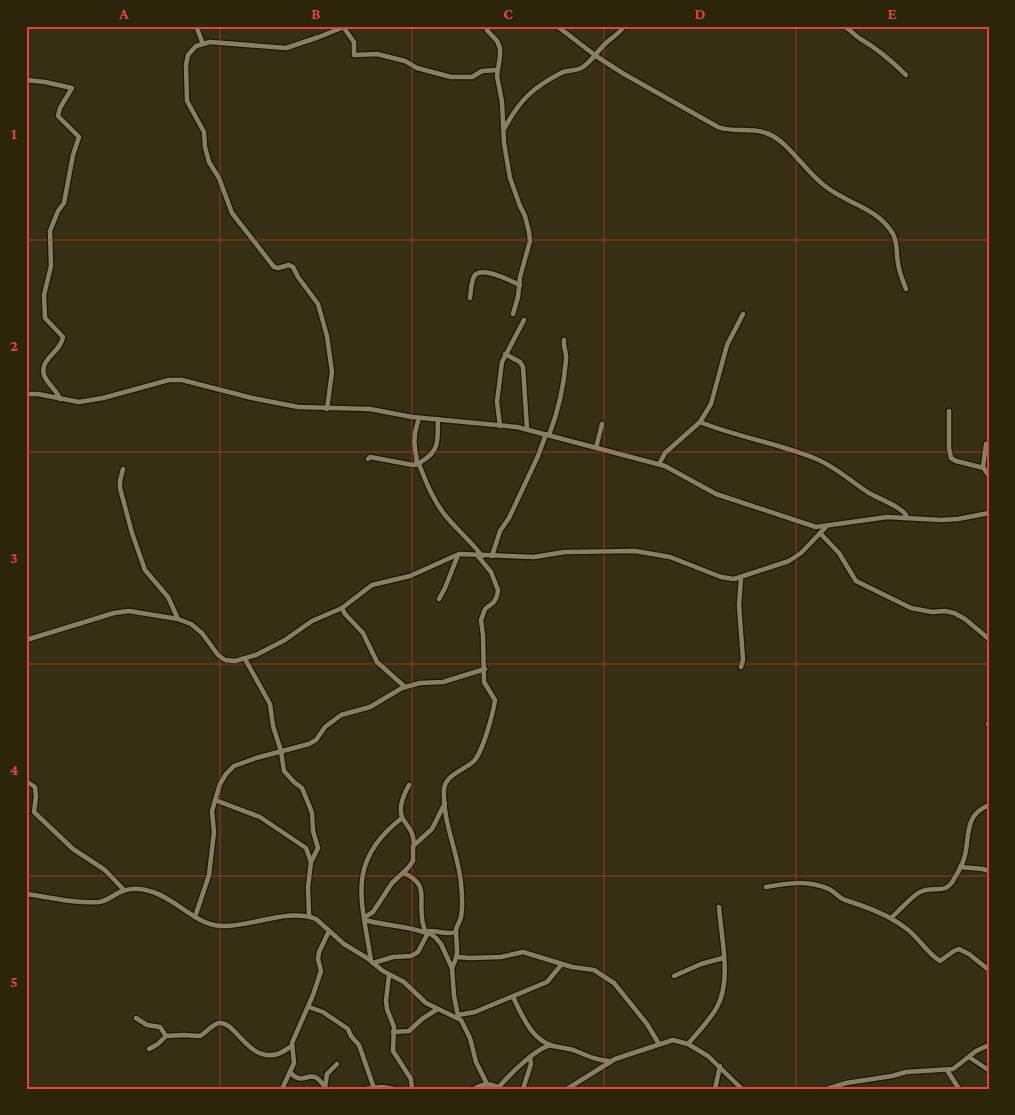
<svg xmlns="http://www.w3.org/2000/svg" width="1015" height="1115" font-family="'Crimson Pro',serif">
<style>
.lines{fill:none;stroke-linecap:round;stroke-linejoin:round}
.minor-casing{stroke:#1d1700;stroke-width:7}
.minor{stroke:#888063;stroke-width:4.5}
.grid{fill:none;stroke:#db4644;stroke-width:1;stroke-opacity:0.55}
.neatline{fill:none;stroke:#db4644;stroke-width:2}
.grid-label{font-size:16px;text-anchor:middle;font-weight:bold;fill:#db4644}
</style>
<rect width="100%" height="100%" fill="#362f14"/>
<g class="lines">
<defs>
<g id="minor">
<path d="M196,26l7,18"/>
<path d="M489,26l-2,4 10,11 3,7v8l-3,20 5,26 2,41 6,35 10,28 5,10 4,16 1,9 -10,36 -2,20 -5,17"/>
<path d="M557,26l39,30 28,18 94,53c16,6 32,0 48,6 22,7 39,39 59,53 22,18 52,21 68,48 5,9 3,20 5,29 1,9 5,18 8,26"/>
<path d="M843,26c7,3 10,8 16,12 17,10 33,23 47,37"/>
<path d="M988,26l1,1"/>
<path d="M344,28l10,14v13l23,-1 28,7 12,7 34,9h21l10,-6 15,-1"/>
<path d="M26,80l19,2 27,6 -12,20 -2,8 21,21 -6,18 -9,48 -6,8 -8,20 1,35 -7,29 1,23 18,19c-2,15 -24,22 -19,38 3,9 13,15 16,24"/>
<path d="M504,129c16,-29 28,-41 57,-56 7,-4 15,-1 22,-6 10,-7 15,-17 24,-25 6,-5 13,-9 17,-16"/>
<path d="M470,298c1,-7 1,-18 5,-23 8,-9 36,6 45,10"/>
<path d="M505,354l15,8 3,5 4,62"/>
<path d="M26,394h12l41,8 24,-4 66,-18h13l70,18 46,9 72,2 42,8 105,10 148,39 51,28 100,33 71,-10 54,3 17,-1 31,-6"/>
<path d="M327,409l5,-37 -5,-36 -9,-32 -20,-27 -5,-10 -4,-2 -11,3 -4,-1 -42,-54 -13,-35 -10,-16 -4,-15 -1,-15 -17,-31 -1,-36 2,-10 8,-9 14,-4 76,6 33,-11 27,-11"/>
<path d="M949,411v37l2,10 5,3 28,7"/>
<path d="M700,422c37,15 77,21 114,36 21,8 36,23 55,35 10,6 34,14 38,24"/>
<path d="M500,426l-3,-24 5,-40 22,-42"/>
<path d="M549,435c9,-23 15,-50 17,-75 1,-7 -3,-13 -2,-20"/>
<path d="M986,444l-3,23 6,9"/>
<path d="M596,448l6,-24"/>
<path d="M368,459l2,-2 43,8c5,-1 7,-2 11,-5 17,-11 13,-23 14,-41"/>
<path d="M419,464c7,18 14,36 26,51 12,15 26,26 37,41"/>
<path d="M659,464l6,-11 35,-31 11,-18 16,-59 16,-31"/>
<path d="M416,465c2,-7 -1,-11 -1,-17 -2,-11 1,-20 4,-30"/>
<path d="M123,469l-3,12v7l12,45 13,37 23,27 10,22"/>
<path d="M820,533l19,20 17,28 55,27 21,4 13,-1 9,2 11,6 24,20"/>
<path d="M492,556l8,-25 9,-13 29,-62 8,-22"/>
<path d="M741,578l-2,27 4,55 -2,7"/>
<path d="M439,599l6,-11 13,-33"/>
<path d="M342,608l3,6 18,19 14,29 28,25"/>
<path d="M26,640l88,-27 15,-2 49,8 13,5 11,9 16,22 7,5 10,1 21,-6 29,-15 27,-19 30,-13 30,-23 38,-9 49,-22 75,3 31,-5 70,-1 35,6 51,20 13,2 55,-18 12,-8 25,-26"/>
<path d="M245,659l25,45 3,22 8,25 3,20 10,11 8,6 7,17 3,8 1,18 5,17 -7,14"/>
<path d="M988,724h1"/>
<path d="M26,781l9,6 1,10 -2,15 39,37 32,21 19,20"/>
<path d="M409,785c-5,9 -12,23 -6,34 7,11 10,12 11,26"/>
<path d="M215,800l45,17 46,31 5,14 -3,25 1,29"/>
<path d="M960,867l23,2 6,2"/>
<path d="M404,873c25,12 15,23 18,44 0,6 2,11 4,16"/>
<path d="M766,887c22,-4 42,-7 63,2 6,3 10,9 16,11 22,7 44,15 62,29 12,9 20,24 33,32l14,-10 5,-2 10,5 20,16"/>
<path d="M26,894c24,3 49,10 73,8 9,-1 15,-8 24,-11 9,-4 21,-2 30,1 25,8 44,35 72,34 27,0 65,-18 91,-7l28,25 23,14 16,13 21,11 22,21 35,17 9,18 6,24 11,22"/>
<path d="M195,917l14,-42 5,-43 -2,-21 8,-27 6,-10 8,-8 22,-8 53,-14 7,-4 9,-13 16,-12 29,-8 32,-19 18,-5 23,-1 42,-13"/>
<path d="M365,917l8,-5 19,-29 16,-15 5,-7v-15l19,-17 13,-26"/>
<path d="M891,918c7,-6 22,-23 29,-26 14,-7 25,4 34,-13 5,-8 11,-19 12,-29 3,-20 1,-36 23,-45"/>
<path d="M365,920c20,6 41,5 61,13"/>
<path d="M428,932l8,6 5,6 11,24 2,28 4,20"/>
<path d="M457,957l13,1 31,-1 22,-5 49,15 22,3 20,13 33,41 12,20"/>
<path d="M371,961c-9,-61 -26,-99 31,-143"/>
<path d="M373,963l20,-6 18,-1 7,-4 11,-21c9,0 19,4 27,1"/>
<path d="M452,968c8,-15 4,-22 4,-37 0,-5 4,-9 5,-14 2,-10 1,-24 0,-34 -3,-31 -19,-62 -17,-94 2,-15 21,-19 30,-28 9,-10 19,-47 21,-61l-11,-18 -1,-47 -2,-15 4,-11 9,-7 3,-6 1,-6 -7,-18 -14,-17"/>
<path d="M389,975l-3,26 1,8 7,18 -1,24 18,28 1,10"/>
<path d="M674,976l27,-12 22,-6"/>
<path d="M513,997c10,20 18,42 40,49 8,2 16,2 23,5 12,5 20,9 33,10"/>
<path d="M309,1007l14,5 25,17 3,7 8,9 15,43"/>
<path d="M458,1015l17,-3 72,-30 15,-18"/>
<path d="M136,1018l11,7 13,2 6,9"/>
<path d="M393,1032l16,-1 13,-12 14,-9"/>
<path d="M688,1044c10,-12 22,-24 29,-37 15,-27 4,-70 2,-100"/>
<path d="M149,1049l9,-5 8,-8 17,-1 17,1c6,-3 11,-11 19,-13 17,-2 29,40 59,31 5,-2 9,-5 14,-8"/>
<path d="M969,1057l18,12"/>
<path d="M947,1070l12,19"/>
<path d="M290,1072c15,18 20,-10 36,17"/>
<path d="M499,1087c10,-12 37,-39 52,-42"/>
<path d="M325,1088l2,-14 10,-10"/>
<path d="M282,1089l12,-26 -2,-20 21,-48 8,-24 -3,-12 1,-7 10,-21"/>
<path d="M365,1089l17,-2 12,2"/>
<path d="M474,1089c9,-6 18,-6 27,0"/>
<path d="M523,1089l8,-25 -1,-7"/>
<path d="M567,1089l48,-30 58,-19 15,4 20,12 34,33"/>
<path d="M715,1089l5,-23"/>
<path d="M827,1089l19,-6 46,-7 14,-4 47,-3 23,-18 13,-6"/>
</g>
</defs>
<use href="#minor" class="minor-casing"/>
<use href="#minor" class="minor"/>
</g>
<path class="grid" d="M220,26v1063M412,26v1063M604,26v1063M796,26v1063M26,240h963M26,452h963M26,664h963M26,876h963"/>
<rect width="1015" height="1115" fill="none" stroke="#2c250a" stroke-width="55"/>
<rect x="28" y="28" width="960" height="1060" class="neatline"/>
<g class="grid-label">
<text x="124" y="19">A</text>
<text x="316" y="19">B</text>
<text x="508" y="19">C</text>
<text x="700" y="19">D</text>
<text x="892" y="19">E</text>
<text x="14" y="139">1</text>
<text x="14" y="351">2</text>
<text x="14" y="563">3</text>
<text x="14" y="775">4</text>
<text x="14" y="987">5</text>
</g>
</svg>
